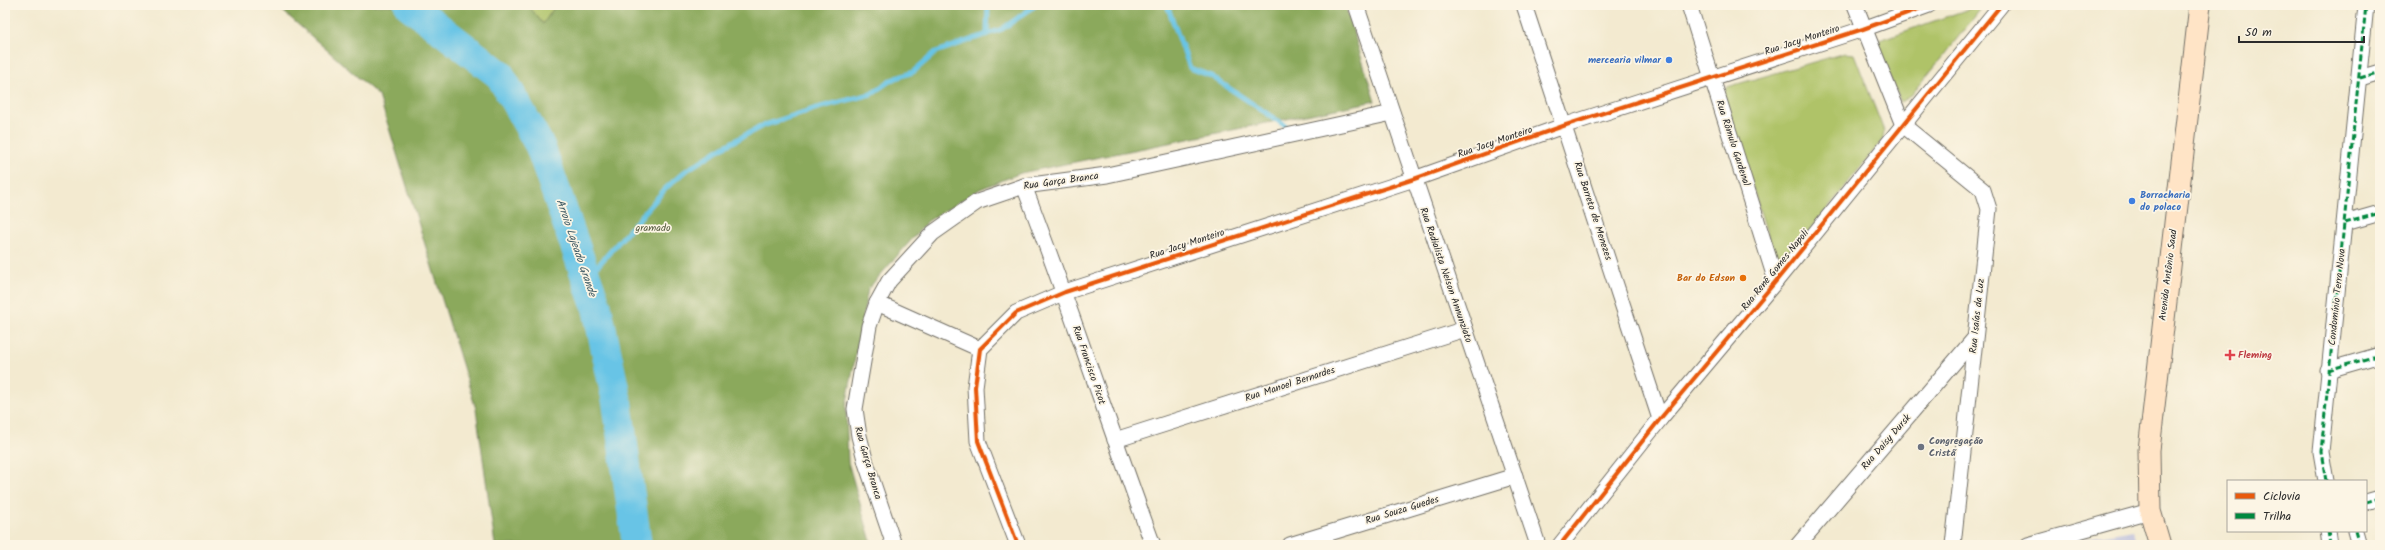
<svg xmlns="http://www.w3.org/2000/svg" width="2385" height="550" font-family="Kalam,sans-serif">
<style>
.industrial{fill:#c0c2dd}
.green{fill:#afc367;stroke:#6d7749}
.forest{fill:#8ba95c;stroke:#5b6a44}
.lines{fill:none;stroke-linecap:round;stroke-linejoin:round}
.stream{stroke:#68c4e6;stroke-width:5}
.river{stroke:#68c4e6;stroke-width:30}
.minor-casing{stroke:#716e65;stroke-width:17}
.secondary-casing{stroke:#716e65;stroke-width:23}
.minor{stroke:#fff;stroke-width:15}
.secondary{stroke:#ffe4c6;stroke-width:21}
.quiet{stroke:#00873e;stroke-width:3;stroke-dasharray:6 3;stroke-linecap:butt}
.cycleway-casing{stroke:#fcf5e5;stroke-width:6}
.cycleway{stroke:#e8590c;stroke-width:4}
.shop-dot{fill:#3f7fe0;stroke:#fcf5e5;stroke-width:1.5}
.food-dot{fill:#e8710a;stroke:#fcf5e5;stroke-width:1.5}
.health-dot{fill:#e0444e;stroke:#fcf5e5;stroke-width:1.5}
.worship-dot{fill:#6b7280;stroke:#fcf5e5;stroke-width:1.5}
.labels{text-anchor:middle;dominant-baseline:central;stroke-width:3.5;stroke-linejoin:round;paint-order:stroke}
.street-label{font-size:10px;fill:#2b2b2b;stroke:#fcf5e5}
.shop-label{font-size:10px;font-weight:bold;fill:#366cbe;stroke:#fcf5e5;text-anchor:end}
.park-label{font-size:10px;fill:#53593d;stroke:#fcf5e5}
.food-label{font-size:10px;font-weight:bold;fill:#c56008;stroke:#fcf5e5;text-anchor:end}
.health-label{font-size:10px;font-weight:bold;fill:#be3a42;stroke:#fcf5e5;text-anchor:start}
.worship-label{font-size:10px;font-weight:bold;fill:#5b616d;stroke:#fcf5e5;text-anchor:start}
.water-label{font-size:11px;font-style:italic;fill:#3d5963;stroke:#fcf5e5}
</style>
<rect width="100%" height="100%" fill="#fcf5e5"/>
<filter id="ink" filterUnits="userSpaceOnUse"><feTurbulence type="fractalNoise" baseFrequency=".025" numOctaves="2"/><feDisplacementMap in="SourceGraphic" scale="8" xChannelSelector="R" yChannelSelector="G"/><feConvolveMatrix kernelMatrix="1 2 1 2 8 2 1 2 1" color-interpolation-filters="sRGB"/></filter>
<filter id="wash" filterUnits="userSpaceOnUse"><feTurbulence type="fractalNoise" baseFrequency=".012" numOctaves="4" result="noise"/><feDisplacementMap in="SourceGraphic" scale="16" xChannelSelector="R" yChannelSelector="G"/><feGaussianBlur stdDeviation="0.9" result="paint"/><feColorMatrix in="noise" values="0 0 0 0 0 0 0 0 0 0 0 0 0 0 0 0 0 1.4 0 .05"/><feComposite in="paint" operator="in"/></filter>
<g filter="url(#wash)">
<rect width="100%" height="100%" fill="#f3ead0"/>
<path class="industrial" d="M2134,530l3,15h-83l9,-3z"/>
<g class="green">
<path d="M528,5h28l-13,19z"/>
<path d="M1980,5h4l-74,92 -9,5 -27,-60z"/>
<path d="M1845,53l9,1 30,77 -1,8 -100,125 -7,-2 -53,-169 4,-6z"/>
</g>
<path class="forest" d="M276,5h252l15,19 13,-19h789l30,96 -354,72 -41,16 -52,32 -60,68 -22,118 2,55 24,83h-377l-19,-136 -97,-313z"/>
<g class="lines">
<g class="stream">
<path d="M1167,5l23,63 21,8 79,53"/>
<path d="M987,35l1,-30"/>
<path d="M587,278l79,-90 18,-16 34,-22 44,-24 55,-18 54,-14 20,-14 22,-8 23,-20 66,-23 34,-24"/>
</g>
<path class="river" d="M409,5l91,70 40,71 57,162 20,94 20,143"/>
</g>
</g>
<g filter="url(#ink)">
<g class="lines">
<defs>
<g id="minor">
<path d="M1356,5l182,540"/>
<path d="M1524,5l136,414"/>
<path d="M1689,5l87,276"/>
<path d="M1855,5l48,120 80,65 6,19 -36,336"/>
<path d="M2360,78l20,-6"/>
<path d="M1024,186c46,119 85,240 129,359"/>
<path d="M2345,223l35,-10"/>
<path d="M877,303l103,46"/>
<path d="M2328,370l52,-15"/>
<path d="M1115,440l350,-111"/>
<path d="M2326,481l-5,-29 45,-447"/>
<path d="M2366,502l14,-4"/>
<path d="M2328,531l2,14"/>
<path d="M2355,531l4,14"/>
<path d="M894,545l-28,-82 -7,-27 -4,-27 14,-83 8,-23 12,-22 44,-48 44,-31 47,-16 83,-11 285,-62"/>
<path d="M1018,545l-40,-104 -3,-54 5,-38 36,-36 49,-21 349,-113 152,-54 297,-96 66,-24"/>
<path d="M1290,545l225,-69"/>
<path d="M1560,545l100,-126 116,-138 225,-276"/>
<path d="M1798,545l176,-206"/>
<path d="M2028,545l122,-34"/>
</g>
<path id="secondary" d="M2160,545l-10,-34 -1,-61 51,-445"/>
</defs>
<use href="#minor" class="minor-casing"/>
<use href="#secondary" class="secondary-casing"/>
<use href="#minor" class="minor"/>
<use href="#secondary" class="secondary"/>
<g class="quiet">
<path d="M2360,78l20,-6"/>
<path d="M2345,223l35,-10"/>
<path d="M2328,370l52,-15"/>
<path d="M2326,481l-5,-29 45,-447"/>
<path d="M2366,502l14,-4"/>
<path d="M2328,531l2,14"/>
<path d="M2355,531l4,14"/>
</g>
<defs>
<g id="cycleway">
<path d="M1018,545l-40,-104 -3,-54 5,-38 36,-36 49,-21 349,-113 152,-54 297,-96 66,-24"/>
<path d="M1560,545l100,-126 116,-138 225,-276"/>
</g>
</defs>
<use href="#cycleway" class="cycleway-casing"/>
<use href="#cycleway" class="cycleway"/>
</g>
</g>
<g class="shop-dot">
<circle cx="1669" cy="60" r="4"/>
<circle cx="2132" cy="201" r="4"/>
</g>
<circle class="food-dot" cx="1743" cy="278" r="4"/>
<path class="health-dot" d="M2228 349h4v4h4v4h-4v4h-4v-4h-4v-4h4z"/>
<circle class="worship-dot" cx="1921" cy="447" r="4"/>
<g class="labels">
<g class="street-label">
<text transform="translate(1802 40) rotate(-18)">Rua Jacy Monteiro</text>
<text transform="translate(1495 142) rotate(-19)">Rua Jacy Monteiro</text>
<text transform="translate(1733 143) rotate(72)">Rua Rômulo Gardenal</text>
<text transform="translate(1061 181) rotate(-8)">Rua Garça Branca</text>
<text transform="translate(1593 211) rotate(72)">Rua Barreto de Menezes</text>
<text transform="translate(1187 244) rotate(-18)">Rua Jacy Monteiro</text>
<text transform="translate(1775 270) rotate(-51)">Rua Renê Gomes Napoli</text>
<text transform="translate(1446 275) rotate(71)">Rua Radialista Nelson Annunziato</text>
<text transform="translate(2168 275) rotate(-83)">Avenida Antônio Saad</text>
<text transform="translate(2337 297) rotate(-84)">Condomínio Terra Nova</text>
<text transform="translate(1977 316) rotate(-84)">Rua Isaías da Luz</text>
<text transform="translate(1089 365) rotate(71)">Rua Francisco Picot</text>
<text transform="translate(1290 384) rotate(-18)">Rua Manoel Bernardes</text>
<text transform="translate(1886 442) rotate(-49)">Rua Daisy Dursk</text>
<text transform="translate(868 463) rotate(74)">Rua Garça Branca</text>
<text transform="translate(1402 510) rotate(-17)">Rua Souza Guedes</text>
</g>
<g class="shop-label">
<text x="1661" y="60">mercearia vilmar</text>
<text x="2140" y="195" text-anchor="start">Borracharia<tspan x="2140" dy="12">do polaco</tspan></text>
</g>
<g class="park-label">
<text x="653" y="228">gramado</text>
</g>
<g class="food-label">
<text x="1735" y="278">Bar do Edson</text>
</g>
<g class="health-label">
<text x="2238" y="355">Fleming</text>
</g>
<g class="worship-label">
<text x="1929" y="441">Congregação<tspan x="1929" dy="12">Cristã</tspan></text>
</g>
<g class="water-label">
<text transform="translate(576 248) rotate(71)">Arroio Lajeado Grande</text>
</g>
</g>
<rect width="2385" height="550" fill="none" stroke="#fcf5e5" stroke-width="20"/>
<rect x="2227" y="480" width="140" height="52" fill="#fcf5e5" stroke="#a8a49b"/>
<rect x="2235" y="493" width="20" height="6" fill="#e8590c" stroke="#a8a49b"/>
<text x="2263" y="500" font-size="12" fill="#2b2b2b">Ciclovia</text>
<rect x="2235" y="513" width="20" height="6" fill="#00873e" stroke="#a8a49b"/>
<text x="2263" y="520" font-size="12" fill="#2b2b2b">Trilha</text>
<path d="M2239 36v6h125v-6" fill="none" stroke="#2b2b2b" stroke-width="2"/>
<text x="2245" y="36" font-size="12" fill="#2b2b2b" stroke="#fcf5e5" stroke-width="3" paint-order="stroke">50 m</text>
</svg>
